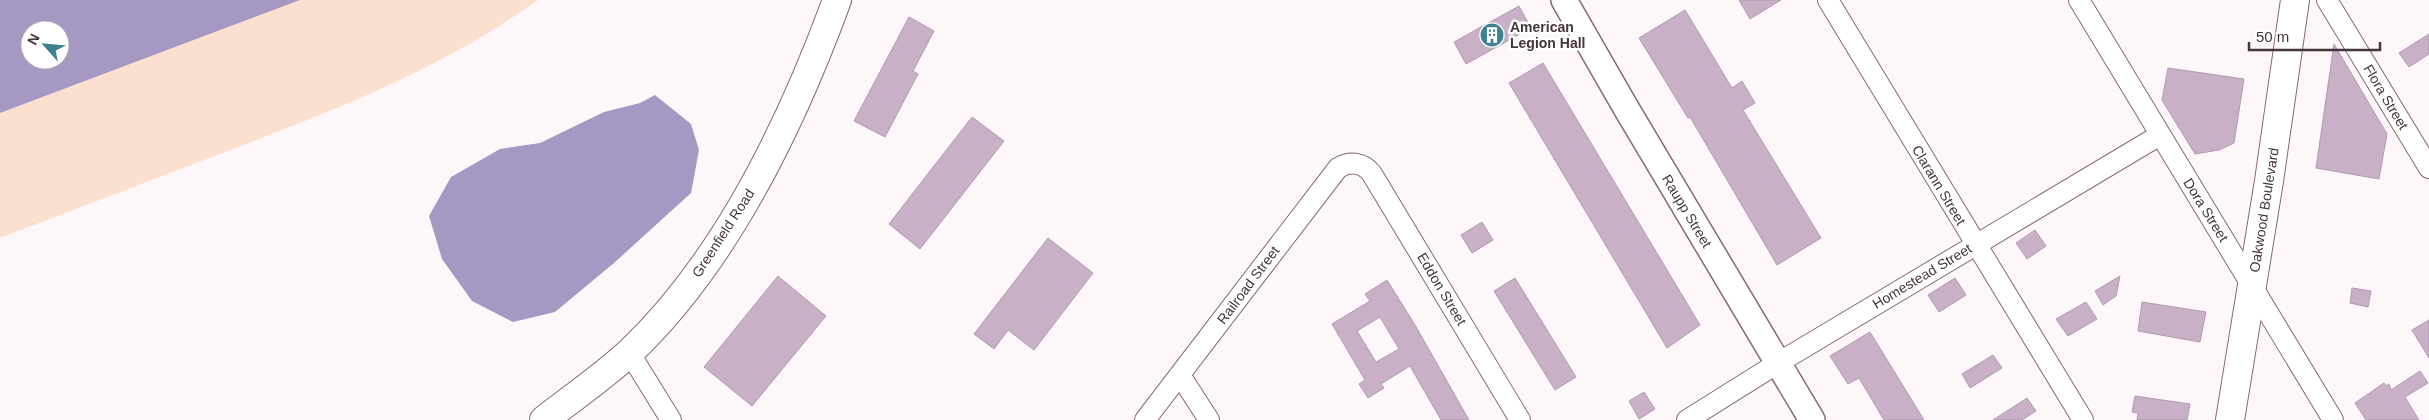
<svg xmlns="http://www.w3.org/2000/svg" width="2429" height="420" font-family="Helvetica,sans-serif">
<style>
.green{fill:#fbe0d0}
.water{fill:#a598c2;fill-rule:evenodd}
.building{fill:#c8b0c7;stroke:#b19ab0;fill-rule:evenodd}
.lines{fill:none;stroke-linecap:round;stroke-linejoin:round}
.minor-casing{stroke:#876973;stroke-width:22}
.tertiary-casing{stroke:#876973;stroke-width:28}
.secondary-casing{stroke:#876973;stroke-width:30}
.minor{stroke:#fff;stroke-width:20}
.tertiary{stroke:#fff;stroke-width:25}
.secondary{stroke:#fff;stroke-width:28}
.labels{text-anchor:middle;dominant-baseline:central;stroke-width:5;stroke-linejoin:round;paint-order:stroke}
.poi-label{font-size:14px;font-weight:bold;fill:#44363b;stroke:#fff;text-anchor:start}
.street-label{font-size:14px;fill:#44363b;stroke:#fff}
</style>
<rect width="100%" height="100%" fill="#fef7f9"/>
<path class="green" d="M299,0h239c-93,67 -198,108 -305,149 -78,30 -155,59 -233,89v-125z"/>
<g class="water">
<path d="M0,0h300l-300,113zM30,30h30v30h-30z"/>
<path d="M655,95l36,29 8,26 -8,43 -77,70 -59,49 -42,10 -41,-21 -30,-42 -13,-43 22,-39 49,-28 40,-6 64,-31 36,-9z"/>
</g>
<g class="building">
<path d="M1739,0h42l-31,19z"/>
<path d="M1519,6l12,22 -65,36 -12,-22z"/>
<path d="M1685,10l47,78 10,-7 13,22 -12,7 78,128 -44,27 -87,-148 -2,1 -49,-80z"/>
<path d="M909,17l25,14 -21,40 5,3 -33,63 -31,-16z"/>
<path d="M2429,34v20l-20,13 -10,-14z"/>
<path d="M2334,44l53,90 -8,45 -63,-11z"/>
<path d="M1543,63l157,262 -33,23 -158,-265z"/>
<path d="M2168,68l76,11 -10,64 -15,7 -24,4 -33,-54z"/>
<path d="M972,117l32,24 -84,108 -31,-25z"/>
<path d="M1482,222l11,18 -21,13 -11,-18z"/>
<path d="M2035,230l11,16 -19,13 -11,-16z"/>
<path d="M1048,238l45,35 -59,77 -26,-20 -14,19 -20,-15z"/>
<path d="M778,276l48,40 -74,90 -48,-39z"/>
<path d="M2120,276l-4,20 -13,9 -8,-14z"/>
<path d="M1515,278l61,99 -21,13 -61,-99z"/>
<path d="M1955,278l11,17 -27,17 -11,-17z"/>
<path d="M1387,280l28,45 54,95h-28l-31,-54 -29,18 3,4 -16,10 -9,-14 6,-4 -33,-56 38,-23 -5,-7zM1380,317l19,32 -23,13 -19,-31z"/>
<path d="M2352,288l19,3 -3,16 -18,-4z"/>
<path d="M2086,302l11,17 -29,17 -12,-17z"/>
<path d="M2142,302l64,10 -6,30 -62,-11z"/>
<path d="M2429,320v38l-17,-28z"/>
<path d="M1870,332l54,88h-40l-25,-42 -11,6 -18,-28z"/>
<path d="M1993,355l9,13 -32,20 -8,-14z"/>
<path d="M2420,371l8,12 -23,14 14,23h-53l-11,-17 29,-20 2,3 3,-2 2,6z"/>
<path d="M1644,392l11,17 -16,10 -10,-18z"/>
<path d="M2135,396l55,8 -3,16h-50l1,-7 -6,-1z"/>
<path d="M2027,398l9,13 -14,9h-29z"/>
</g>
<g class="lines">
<defs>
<g id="minor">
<path d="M1828,0l255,420"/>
<path d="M2079,0l254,420"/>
<path d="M2327,0l102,168"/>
<path d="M629,352l42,68"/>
<path d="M1180,375l29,45"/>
<path d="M1145,420l193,-252c12,-7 25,-6 34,6l148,246"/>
<path d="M1687,420l91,-57 382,-228"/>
</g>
<path id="tertiary" d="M1564,0l62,108 186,312"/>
<g id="secondary">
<path d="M544,420c28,-22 59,-43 86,-68 96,-91 162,-229 207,-352"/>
<path d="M2230,420l39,-239 26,-181"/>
</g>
</defs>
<use href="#minor" class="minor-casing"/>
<use href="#tertiary" class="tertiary-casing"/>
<use href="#secondary" class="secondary-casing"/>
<use href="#minor" class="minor"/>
<use href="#tertiary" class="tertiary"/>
<use href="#secondary" class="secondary"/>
</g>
<defs>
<symbol id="building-disc" viewBox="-11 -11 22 22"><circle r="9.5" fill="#3d8191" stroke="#fff"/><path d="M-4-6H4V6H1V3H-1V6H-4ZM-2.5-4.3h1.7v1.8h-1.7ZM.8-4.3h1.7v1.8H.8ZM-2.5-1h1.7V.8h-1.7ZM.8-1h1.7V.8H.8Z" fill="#fff"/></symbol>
</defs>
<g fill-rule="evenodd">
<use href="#building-disc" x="1478" y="21" width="28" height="28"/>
</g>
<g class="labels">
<g class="poi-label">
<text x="1510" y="27">American<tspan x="1510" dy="16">Legion Hall</tspan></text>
</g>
<g class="street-label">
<text transform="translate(2386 97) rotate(59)">Flora Street</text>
<text transform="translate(1939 185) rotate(59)">Clarann Street</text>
<text transform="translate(2206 210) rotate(58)">Dora Street</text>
<text transform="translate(2264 210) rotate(-81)">Oakwood Boulevard</text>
<text transform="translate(1687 211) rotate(59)">Raupp Street</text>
<text transform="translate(723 233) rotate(-57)">Greenfield Road</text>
<text transform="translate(1922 276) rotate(-31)">Homestead Street</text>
<text transform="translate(1248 285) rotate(-53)">Railroad Street</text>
<text transform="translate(1442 289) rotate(59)">Eddon Street</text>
</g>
</g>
<g transform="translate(45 45) rotate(297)"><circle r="24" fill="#ffffff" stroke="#b4afb1"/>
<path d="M0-4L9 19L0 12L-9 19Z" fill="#3d8191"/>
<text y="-8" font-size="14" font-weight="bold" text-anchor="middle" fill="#44363b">N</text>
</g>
<path d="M2249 42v8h131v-8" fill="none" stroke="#44363b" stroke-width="2.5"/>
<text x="2256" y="42" font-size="15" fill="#44363b" stroke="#ffffff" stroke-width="4" paint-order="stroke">50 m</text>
</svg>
